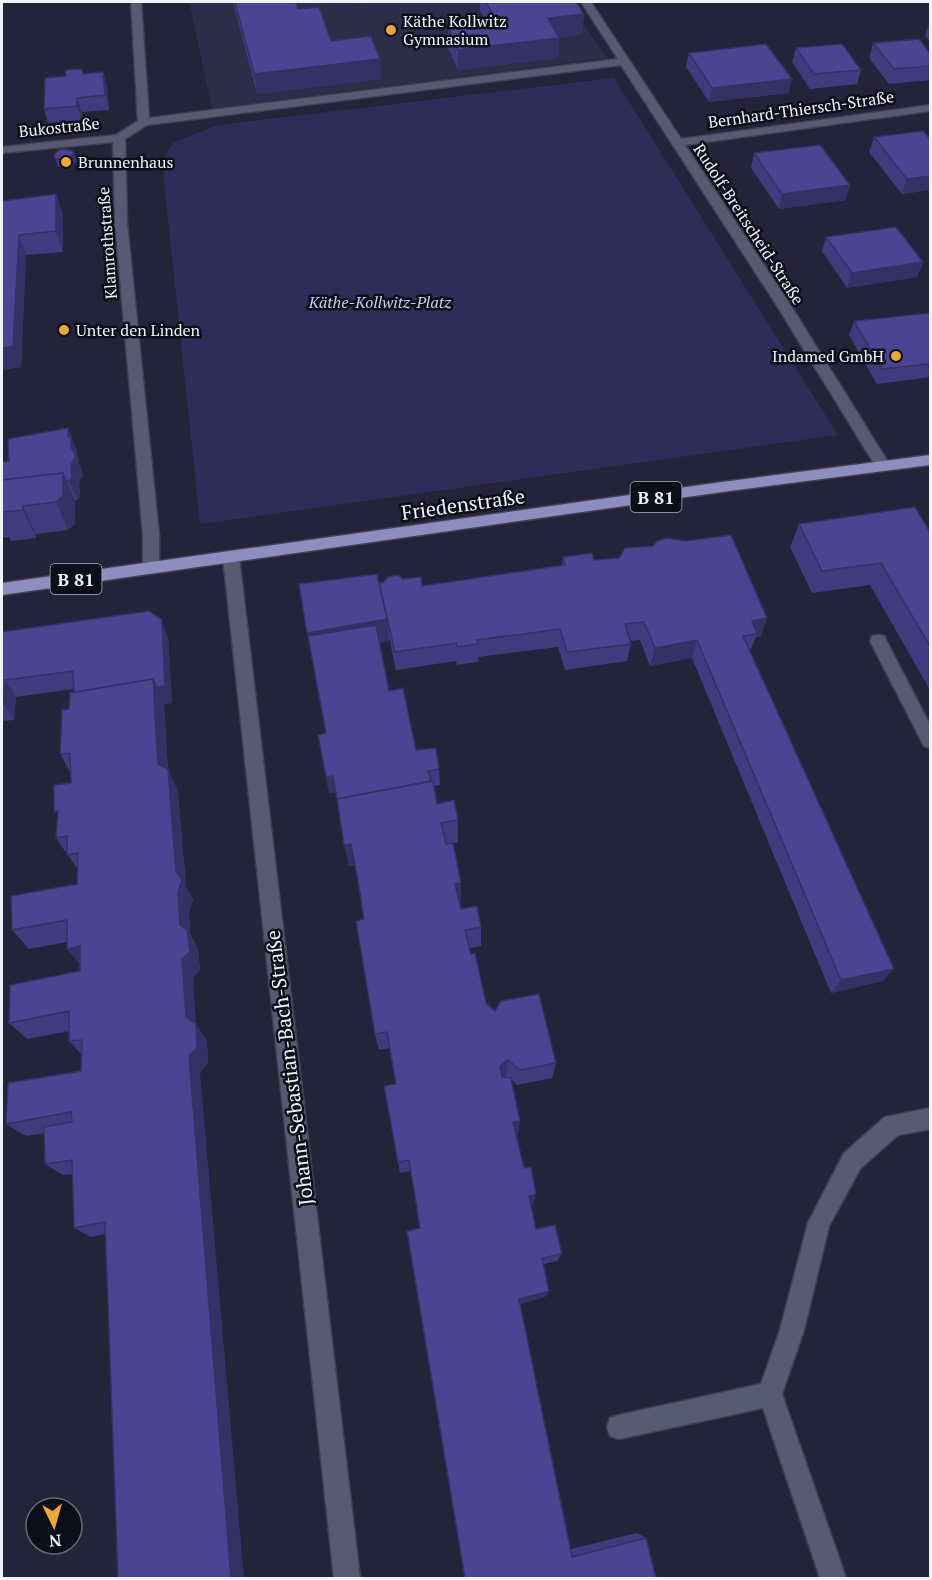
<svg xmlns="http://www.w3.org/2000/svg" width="932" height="1580" font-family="'PT Serif',serif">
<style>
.built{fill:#2d2c49}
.green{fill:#2f2c58}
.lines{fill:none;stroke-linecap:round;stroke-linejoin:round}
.lane-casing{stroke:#403f52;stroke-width:3}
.street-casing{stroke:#403f52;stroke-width:3}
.primary-casing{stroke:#403f52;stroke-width:3}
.lane{fill:#585973;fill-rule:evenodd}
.street{fill:#585973;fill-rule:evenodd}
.primary{fill:#8d8ebf;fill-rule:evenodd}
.wall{fill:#413a7e}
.shaded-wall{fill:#353066}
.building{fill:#4c4492;stroke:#353066;stroke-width:1.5}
.poi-dot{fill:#eda83b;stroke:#0e0e18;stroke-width:2}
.labels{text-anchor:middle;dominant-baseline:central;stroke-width:5;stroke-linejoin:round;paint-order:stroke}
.far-poi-label{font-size:16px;fill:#f2f2ff;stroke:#0e0e18;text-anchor:start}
.far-street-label{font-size:16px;fill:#f2f2ff;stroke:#0e0e18}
.far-park-label{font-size:16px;font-style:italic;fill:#cacaf7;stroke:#0e0e18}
.shield{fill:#0e0e18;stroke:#aeaeba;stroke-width:1.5}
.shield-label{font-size:18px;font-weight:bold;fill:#f2f2ff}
.street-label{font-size:20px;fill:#f2f2ff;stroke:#0e0e18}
</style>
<rect width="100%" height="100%" fill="#24233a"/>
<path class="built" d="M189,2h380l38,56 -395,51z"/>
<path class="green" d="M614,78l224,357 -638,89 -38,-363 11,-18 45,-18z"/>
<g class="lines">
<defs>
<g id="lane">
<path d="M878,635l6,1 46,89v23l-6,-2 -54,-105 2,-5z"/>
<path d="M930,1108v21l-32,6 -38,34 -31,57 -25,104 -22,64 64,184h-26l-57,-170 -144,31 -9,-3 -3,-9 3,-9 9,-3 142,-31 19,-54 28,-107 36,-70 41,-36z"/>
</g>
<g id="street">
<path d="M131,2h10l8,116 469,-59 -37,-57h10l90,137 249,-34v6l-245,34 108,164 95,153 2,4 -2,4h-10l-99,-161 -158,-244 -474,60 -22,14 2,84 32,312v33l-2,4h-12l-2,-4v-33l-28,-312 -2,-81 -111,11v-6l114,-12 22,-14z"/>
<path d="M231,551l6,2 2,4 121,1021h-26l-111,-1021 2,-4z"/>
</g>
<path id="primary" d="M930,455v10l-208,27 -720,103v-12l720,-101z"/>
</defs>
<use href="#lane" class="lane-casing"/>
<use href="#street" class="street-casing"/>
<use href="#primary" class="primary-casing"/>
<use href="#lane" class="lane"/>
<use href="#street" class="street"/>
<use href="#primary" class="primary"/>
</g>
<g class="wall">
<path d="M233,2h63l2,7 33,32 49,18 1,20 -124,15z"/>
<path d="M480,2h96l8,12 -2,20 -23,3 -1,21 -100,12 -10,-22v-20l39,-4 -7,-14z"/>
<path d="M930,22v20l-5,-6z"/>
<path d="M873,43l57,10v27l-41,4 -20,-26z"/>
<path d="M796,48l65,22 -4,14 -47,5 -18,-27z"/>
<path d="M689,53l100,40 -80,9 -23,-35z"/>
<path d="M82,69l2,5 19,-2 4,14 2,24 -27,2v8l-34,3 -4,-14 22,-33z"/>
<path d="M874,137l56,2v51l-28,4 -33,-42z"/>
<path d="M74,153l3,7 -6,7h-13l-4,-13z"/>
<path d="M754,153l92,47 -67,9 -28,-41z"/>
<path d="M2,201l61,13v38l-37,3 -5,112 -19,3z"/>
<path d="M826,237l97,25 -6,15 -70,11 -25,-37z"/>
<path d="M930,313v64l-53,7 -28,-49 5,-14z"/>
<path d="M76,448l2,9 1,7 4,11 -4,9 1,13 -3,3h-3l1,24 -7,6 -32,4v4l-25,3 -2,-4 -7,1v-76z"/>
<path d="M799,524l131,8v158l-60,-105 -58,8 -22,-46z"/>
<path d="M625,548l136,88 -5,1 -6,14 144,318 -11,12 -52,12 -139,-335 -42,8 -10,-26 -10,1 1,3 -4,17 -62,9 -7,-23 -80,10v5l-21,3 -1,-4 -60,9 -8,-37 1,8 -10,2 10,48 27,59 23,19 1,16 -6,1 3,18 21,16v22l-5,1 8,40v20h-1l1,6 20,18v19l-11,2 16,55 70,60 -4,15 -35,7 -5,-5 6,54h-2l17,70 -2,1 5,24 26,25 -5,7 -13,3 1,33 -25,7 51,245 66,-16 9,5 10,40h-191l-45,-350 -9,-57 -11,2 -2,-11 -2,-78 -7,-36 -10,2 -4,-16 -11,-115 -9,-54 -6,1 -13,-74 -7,1 -3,-16v-44l53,-150 24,-4 19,7 140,-21 1,-8 31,3 25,-2z"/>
<path d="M2,632l166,6 4,65 -8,1 4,65 10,23 8,95 7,13 -4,12 1,22 8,15 2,21 -7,7 3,48 11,15 1,23 -8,9 -95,162 -14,3 -17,-9 -1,-54 -10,1 -18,-11 -1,-31 -18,3 -20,-12 75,-53v-17l-12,-13v-10l-42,8 -18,-16 71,-52v-7l-13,-15v-7l-38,7 -17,-19 65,-46 1,-14 -22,-32 15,-55v-10l-11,-19 14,-61 -1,-4 -57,8 -2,23 -12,1z"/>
</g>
<g class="shaded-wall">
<path d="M351,2h30l-30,3z"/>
<path d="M584,14l-2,20 -35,4 1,-20z"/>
<path d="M559,38l-1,20 -100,12v-20z"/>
<path d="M380,59l1,20 -124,15 -3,-20z"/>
<path d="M103,72l4,14 2,24 -4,-15z"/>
<path d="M792,79l-3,14 -80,9 3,-14z"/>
<path d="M77,98l5,14v8l-5,-14z"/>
<path d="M74,153l3,7 -6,7 -3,-7z"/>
<path d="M930,176v14l-28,4 5,-15z"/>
<path d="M850,185l-4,15 -67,9 3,-15z"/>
<path d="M56,194l7,20v38l-7,-21z"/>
<path d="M19,235l7,20 -5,112 -19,3v-22z"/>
<path d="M923,262l-6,15 -70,11 5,-15z"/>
<path d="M68,428l8,20 2,9 1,7 4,11 -4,9 1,13 -3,3 -8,-19z"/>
<path d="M63,473l12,28v23l-7,6 -12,-28z"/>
<path d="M23,506l13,28v4l-13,-28z"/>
<path d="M767,618l-6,18 -5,1 1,-3 -5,-13z"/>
<path d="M387,619l2,22 -77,13 -5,-21z"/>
<path d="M162,620l6,18 4,65 -8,1 5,84 -11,-24 -5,-85z"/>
<path d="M697,640l-5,18 -42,8 5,-18z"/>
<path d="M5,680l11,17 -2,23 -11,-17z"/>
<path d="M168,769l10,23 8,95 7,13 -4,12 1,22 8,15 2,21 -7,7 3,48 11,15 1,23 -8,9 44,506h-13l-45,-561 -10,-145z"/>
<path d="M333,776l3,16 -7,1 -3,-16z"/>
<path d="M351,844l5,21 -7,1 -5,-21z"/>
<path d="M461,883v20l-5,1 -1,-20z"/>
<path d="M80,946l2,21 -15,-18z"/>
<path d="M894,969l-11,12 -52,12 10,-13z"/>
<path d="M508,1060l-2,15 -7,6 1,-15z"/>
<path d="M520,1121l-2,13 -7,1 2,-13z"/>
<path d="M536,1194l-3,10 -6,2 2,-10z"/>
<path d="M549,1291l-4,6 -29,8 3,-6z"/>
</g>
<g class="building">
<path d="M235,2h61l2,7 21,-2 12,34 40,-5 9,23 -126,15z"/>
<path d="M486,2h90l8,12 -36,4 11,20 -101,12 -10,-22 49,-6z"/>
<path d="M919,39l11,14v13l-36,3 -21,-26z"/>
<path d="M766,44l26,35 -80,9 -23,-35z"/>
<path d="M842,44l19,26 -47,4 -18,-26z"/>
<path d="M82,69l1,5 20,-2 2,23 -28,3v8l-33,3 1,-31 21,-2 -1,-6z"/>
<path d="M923,131l7,8v37l-23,3 -33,-42z"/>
<path d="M820,145l30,40 -68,9 -28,-41z"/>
<path d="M61,149l10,1 3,3 -6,7 -13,-1 -1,-5z"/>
<path d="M56,194v37l-37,4 -6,111 -11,2v-147z"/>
<path d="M896,227l27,35 -71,11 -26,-36z"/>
<path d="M930,313v51l-48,5 -28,-48z"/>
<path d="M68,428v9h3v10l5,9 -5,9 1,13 -3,3h-3l-3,-8 -61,7v-18l7,-1 -1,-22z"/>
<path d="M63,473v23l-7,6 -33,4v4l-21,2v-32z"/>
<path d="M915,507l15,25v114l-49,-83 -59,8 -23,-47z"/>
<path d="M731,535l36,83 -15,3 5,13 -14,2 151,333 -53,11 -144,-340 -42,8 -11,-26 -19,2 6,20 -64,8 -7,-23 -83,11 1,4 -21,3 -1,-4 -61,9 -16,-69 5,-1 4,-5 10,-2 5,4 18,-2 1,9 143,-21 -2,-8 29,-4 2,7 25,-2 6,-10 28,-2 4,-5 10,-3 19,3z"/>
<path d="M377,574l10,45 -80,14 -8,-49z"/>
<path d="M149,611l13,9 3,66 -8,1 -4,-8 -79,14 -1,-22 -68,9 -2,23h-1v-71z"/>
<path d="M376,625l13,66 14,-3 13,62 20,-2 3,21 -11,2 3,10 -94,18 -4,-23 -7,1 -8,-42 8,-2 -18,-97z"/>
<path d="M153,679l5,85 10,5 8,103 6,7 -4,13 2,33 7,5 3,22 -8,7 4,58 10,7 1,23 -8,9 42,522h-113l-13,-356 -31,6 -2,-68 -27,4 -1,-37 28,-5 -1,-10 -65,12 2,-41 73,-12 1,-31 -13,1v-30l-60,12 1,-38 70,-14v-25l-13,3v-29l-55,10 -1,-34 66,-12 1,-31 -11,2v-19l-11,2 2,-27 -4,1v-27l17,-2 -1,-30 -10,1 2,-44 7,-1 1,-16z"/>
<path d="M433,781l4,23 17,-4 4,20 -17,3 5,21 7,-1 8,40 -6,1 6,25 16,-3 4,21 -16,3 6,24 4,-1 11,50 9,8 6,-10 38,-7 17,69 -36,7 -12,-10 -8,6 2,11 9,1 9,43 -7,1 11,46 7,-1 5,27 -7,2 7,33 19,-4 7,29 -20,4 7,33 -30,8 53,258 74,-19 10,40h-191l-58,-347 13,-3 -11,-68 -11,2 -14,-76 12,-2 -9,-52 -12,2 -19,-113 8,-2 -6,-38 -7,-37 -7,1 -7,-46z"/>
</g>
<g class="poi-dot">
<circle cx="391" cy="30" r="6"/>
<circle cx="66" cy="162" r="6"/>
<circle cx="64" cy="330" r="6"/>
<circle cx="896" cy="356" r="6"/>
</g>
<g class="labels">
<g class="far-poi-label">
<text x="403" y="21">Käthe Kollwitz<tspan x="403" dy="18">Gymnasium</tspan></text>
<text x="78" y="162">Brunnenhaus</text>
<text x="76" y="330">Unter den Linden</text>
<text x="884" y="356" text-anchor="end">Indamed GmbH</text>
</g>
<g class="far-street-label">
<text transform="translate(801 109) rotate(-8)">Bernhard-Thiersch-Straße</text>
<text transform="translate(59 127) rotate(-6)">Bukostraße</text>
<text transform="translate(749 224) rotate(57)">Rudolf-Breitscheid-Straße</text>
<text transform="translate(107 243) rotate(-94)">Klamrothstraße</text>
</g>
<g class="far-park-label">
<text x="380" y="302">Käthe-Kollwitz-Platz</text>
</g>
<g class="shield">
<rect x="630.5" y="482" width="51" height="30" rx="4.5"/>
<rect x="50.5" y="564" width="51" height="30" rx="4.5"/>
</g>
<g class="shield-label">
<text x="656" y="497">B 81</text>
<text x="76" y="579">B 81</text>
</g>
<g class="street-label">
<text transform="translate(463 504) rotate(-8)">Friedenstraße</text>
<text transform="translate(289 1068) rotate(-97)">Johann-Sebastian-Bach-Straße</text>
</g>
</g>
<rect width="932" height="1580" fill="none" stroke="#f2f2ff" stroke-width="6"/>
<g transform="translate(54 1526) rotate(175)"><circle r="28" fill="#0e0e18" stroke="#696974" stroke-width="1.5"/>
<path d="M0-4.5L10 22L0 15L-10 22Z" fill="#eda83b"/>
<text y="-9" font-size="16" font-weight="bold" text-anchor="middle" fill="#f2f2ff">N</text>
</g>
</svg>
